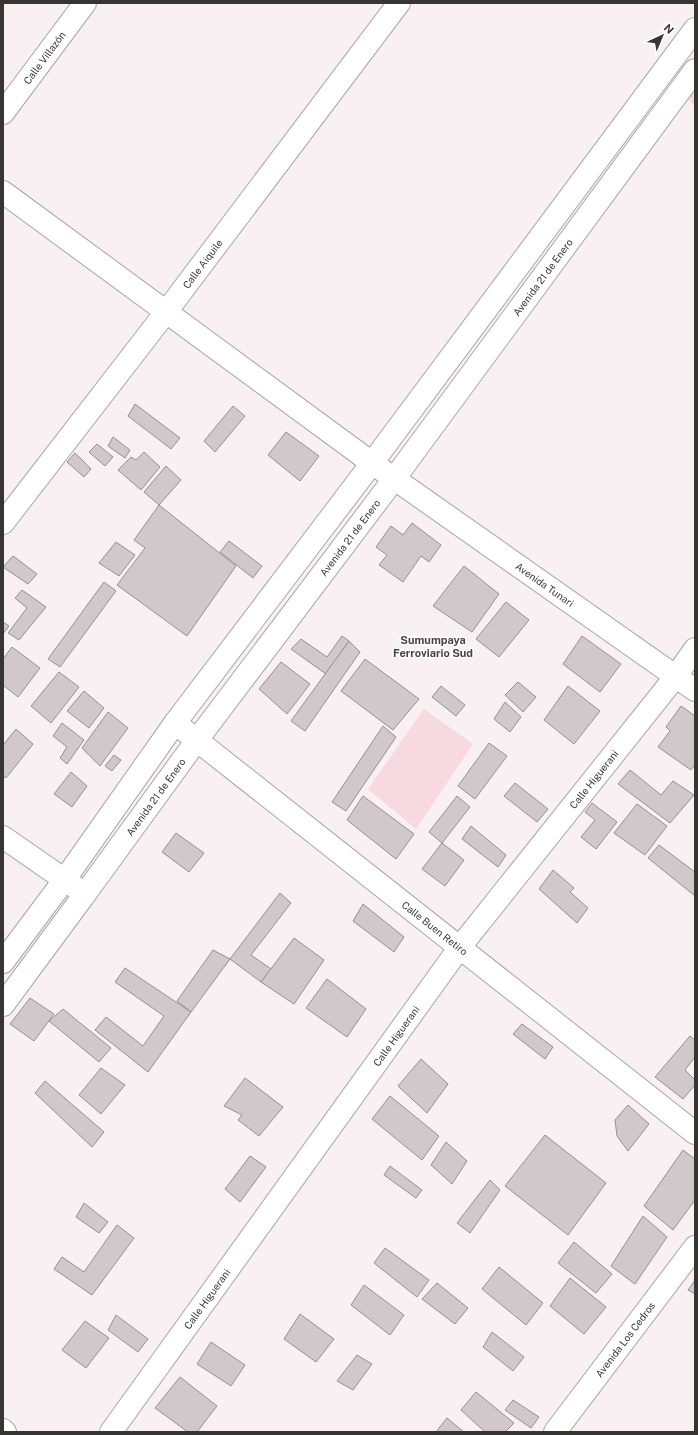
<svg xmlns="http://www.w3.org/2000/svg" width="698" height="1435" font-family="'Public Sans',sans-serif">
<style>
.green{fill:#f7d9e2}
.park{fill:url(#park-tufts)}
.building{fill:#d0c8ca;stroke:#978f91}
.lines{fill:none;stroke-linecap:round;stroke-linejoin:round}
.street-casing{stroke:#aca4a6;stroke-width:24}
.secondary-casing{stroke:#aca4a6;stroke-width:24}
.street{stroke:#fff;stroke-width:22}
.secondary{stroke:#fff;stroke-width:22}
.labels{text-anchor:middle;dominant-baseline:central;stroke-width:3;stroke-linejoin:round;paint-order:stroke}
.street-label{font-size:10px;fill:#373434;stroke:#fff}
.neighbourhood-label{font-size:11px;font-weight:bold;fill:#4a4345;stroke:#fff}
</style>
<defs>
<pattern id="park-tufts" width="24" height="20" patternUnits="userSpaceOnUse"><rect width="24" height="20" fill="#f7d9e2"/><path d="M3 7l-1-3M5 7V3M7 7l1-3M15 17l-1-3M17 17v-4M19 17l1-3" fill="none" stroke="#d4bbc2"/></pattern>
</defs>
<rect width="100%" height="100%" fill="#f9f0f3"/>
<path class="green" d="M424,709l49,35 -57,85 -48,-40z"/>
<path class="park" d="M695,80v26l-8,-7z"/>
<g class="building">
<path d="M135,404l45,34 -9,11 -43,-33z"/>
<path d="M233,406l12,10 -30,36 -11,-11z"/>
<path d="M286,432l33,24 -19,25 -32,-26z"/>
<path d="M113,437l17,13 -5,8 -17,-12z"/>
<path d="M97,444l16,13 -8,9 -16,-14z"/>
<path d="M144,452l16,15 -19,23 -23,-20 13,-13 5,3z"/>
<path d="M75,453l16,16 -7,8 -17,-15z"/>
<path d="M166,466l15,14 -22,25 -15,-13z"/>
<path d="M159,505l77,61 -49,70 -70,-51 28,-37 -11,-8z"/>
<path d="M412,523l29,22 -12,17 -8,-6 -18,26 -24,-17 8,-10 -11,-8 15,-21 12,9z"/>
<path d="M229,541l33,25 -9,12 -33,-26z"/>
<path d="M116,542l19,13 -16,21 -20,-13z"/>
<path d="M13,556l24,18 -9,10 -25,-17z"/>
<path d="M464,566l35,28 -27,38 -39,-26z"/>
<path d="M104,582l12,9 -56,76 -12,-8z"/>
<path d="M22,590l24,17 -27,33 -11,-7 19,-25 -12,-10z"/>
<path d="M506,602l23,18 -30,37 -23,-18z"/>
<path d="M3,622l6,4 -6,8z"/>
<path d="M342,636l7,5 -23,33 -35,-25 10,-10 26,18z"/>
<path d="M582,636l39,28 -21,28 -37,-28z"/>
<path d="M349,641l11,11 -55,79 -14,-10z"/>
<path d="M12,647l28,21 -22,29 -15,-12v-26z"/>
<path d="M365,659l54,40 -26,31 -52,-39z"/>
<path d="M281,662l29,22 -23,30 -28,-25z"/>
<path d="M59,672l20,15 -28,36 -20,-17z"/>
<path d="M518,682l18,15 -13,15 -18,-17z"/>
<path d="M441,686l24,19 -9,11 -24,-19z"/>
<path d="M568,686l32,25 -26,33 -30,-24z"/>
<path d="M84,691l20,17 -15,20 -22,-17z"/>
<path d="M505,702l16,15 -11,15 -16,-13z"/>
<path d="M681,706l14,10v48l-4,6 -33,-23 12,-16 -4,-4z"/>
<path d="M108,712l20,16 -28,38 -18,-18z"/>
<path d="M62,723l22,17 -17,24 -7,-6 7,-11 -14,-11z"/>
<path d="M383,726l13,11 -50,74 -14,-9z"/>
<path d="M16,729l17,15 -27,34 -3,-2v-31z"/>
<path d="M489,743l18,13 -32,43 -17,-13z"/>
<path d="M114,755l7,5 -9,11 -7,-5z"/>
<path d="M630,770l31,25 12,-14 21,14 -24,28 -52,-39z"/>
<path d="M71,772l16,14 -15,21 -18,-13z"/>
<path d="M515,783l33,26 -11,13 -33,-26z"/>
<path d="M363,796l51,38 -18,25 -49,-39z"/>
<path d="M457,796l13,11 -28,36 -13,-11z"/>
<path d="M592,803l25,19 -21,27 -15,-12 14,-17 -10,-8z"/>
<path d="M637,804l30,22 -22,29 -31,-22z"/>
<path d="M471,826l35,29 -8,12 -36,-28z"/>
<path d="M176,833l28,20 -15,19 -27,-20z"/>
<path d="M442,843l22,17 -19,26 -23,-17z"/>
<path d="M659,845l36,27v24l-47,-38z"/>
<path d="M553,870l21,18 -4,4 18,16 -11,15 -38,-34z"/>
<path d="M280,893l11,10 -40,52 20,14 -10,13 -31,-23z"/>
<path d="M363,904l41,33 -10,15 -41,-31z"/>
<path d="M294,938l30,22 -30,44 -33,-22z"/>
<path d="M213,950l17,9 -39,53 -14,-11z"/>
<path d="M125,968l66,44 -43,60 -53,-42 11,-13 37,29 21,-30 -49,-34z"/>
<path d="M327,979l39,30 -19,28 -41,-29z"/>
<path d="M30,998l24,16 -20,27 -24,-17z"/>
<path d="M63,1009l48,39 -12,14 -50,-41z"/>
<path d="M522,1024l31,23 -8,12 -32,-25z"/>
<path d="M690,1036l5,4v17l-10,13 10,10v5l-12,14 -28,-22z"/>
<path d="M421,1059l27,25 -21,29 -29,-27z"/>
<path d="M101,1068l24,17 -24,29 -22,-19z"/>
<path d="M245,1078l38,29 -24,29 -21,-16 4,-5 -18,-9z"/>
<path d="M45,1081l59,51 -12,15 -57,-54z"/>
<path d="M390,1096l49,40 -17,24 -50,-41z"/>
<path d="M628,1105l21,19 -21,27 -11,-15 -2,-16z"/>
<path d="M545,1135l61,48 -38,52 -63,-49z"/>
<path d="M446,1142l21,19 -15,23 -21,-19z"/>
<path d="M683,1150l12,9v41l-22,30 -29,-24z"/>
<path d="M250,1156l16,11 -26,35 -15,-13z"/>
<path d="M390,1166l32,24 -6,8 -32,-23z"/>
<path d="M490,1180l10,10 -30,43 -13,-10z"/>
<path d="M84,1203l24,19 -9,11 -23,-16z"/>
<path d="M643,1216l24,21 -32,47 -24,-18z"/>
<path d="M117,1225l17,13 -42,57 -38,-26 8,-12 22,15z"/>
<path d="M574,1242l38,32 -16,19 -38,-30z"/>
<path d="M385,1248l44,32 -12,17 -43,-34z"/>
<path d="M499,1267l44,36 -17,22 -44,-36z"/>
<path d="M570,1278l36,29 -22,27 -34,-28z"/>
<path d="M695,1280v14l-7,-4z"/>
<path d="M437,1283l31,25 -13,16 -33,-25z"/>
<path d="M364,1285l40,30 -14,20 -39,-30z"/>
<path d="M300,1314l34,25 -18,23 -32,-23z"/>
<path d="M116,1315l32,24 -10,13 -30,-22z"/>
<path d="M85,1321l24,17 -23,30 -24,-18z"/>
<path d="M492,1332l32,25 -11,14 -30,-24z"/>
<path d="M211,1342l34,23 -14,21 -34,-22z"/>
<path d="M357,1355l15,9 -19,26 -16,-9z"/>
<path d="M180,1377l37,29 -20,26h-9l-33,-24z"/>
<path d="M476,1392l38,31 -9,9h-20l-24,-22z"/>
<path d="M513,1400l26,17 -8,11 -26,-18z"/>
<path d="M447,1418l17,14h-28z"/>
</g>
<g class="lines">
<defs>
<g id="street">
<path id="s1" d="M3,113l82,-110"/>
<path id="s2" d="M3,192l369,271 323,227"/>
<path id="s3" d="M3,523l163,-211 233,-309"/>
<path id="s4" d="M175,723l520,410"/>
<path d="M3,962l62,-83"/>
<path d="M3,1005l82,-111"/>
<path d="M3,1430l2,2"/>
<path id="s5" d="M111,1432l349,-485 216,-271 19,-27"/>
<path id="s6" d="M555,1432l140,-185"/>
</g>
<g id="secondary">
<path id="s7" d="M3,837l82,57 112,-154 197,-261 301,-409"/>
<path d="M65,879l110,-156 197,-260 323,-434"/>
</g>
</defs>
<use href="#street" class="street-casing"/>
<use href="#secondary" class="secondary-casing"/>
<use href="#street" class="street"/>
<use href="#secondary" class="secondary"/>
</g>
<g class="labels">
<g class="street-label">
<text stroke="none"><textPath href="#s1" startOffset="69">Calle Villazón</textPath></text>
<text stroke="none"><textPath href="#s3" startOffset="327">Calle Aiquile</textPath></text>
<text stroke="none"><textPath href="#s7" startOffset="868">Avenida 21 de Enero</textPath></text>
<text stroke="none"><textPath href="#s7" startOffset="544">Avenida 21 de Enero</textPath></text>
<text stroke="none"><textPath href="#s2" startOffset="669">Avenida Tunari</textPath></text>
<text stroke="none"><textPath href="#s5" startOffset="812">Calle Higuerani</textPath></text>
<text stroke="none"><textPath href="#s7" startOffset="220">Avenida 21 de Enero</textPath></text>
<text stroke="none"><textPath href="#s4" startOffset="331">Calle Buen Retiro</textPath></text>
<text stroke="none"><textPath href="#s5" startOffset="488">Calle Higuerani</textPath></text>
<text stroke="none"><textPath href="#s5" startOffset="164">Calle Higuerani</textPath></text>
<text stroke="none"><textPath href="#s6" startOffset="116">Avenida Los Cedros</textPath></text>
</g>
<g class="neighbourhood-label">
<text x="433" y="640">Sumumpaya<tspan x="433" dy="13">Ferroviario Sud</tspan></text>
</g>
</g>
<rect width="698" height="1435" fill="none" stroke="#373434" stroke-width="8"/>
<g transform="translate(662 36) rotate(44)" stroke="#ffffff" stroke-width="3" paint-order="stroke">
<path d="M0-3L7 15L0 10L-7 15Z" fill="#373434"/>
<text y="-6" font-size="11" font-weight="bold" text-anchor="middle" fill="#373434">N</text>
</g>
</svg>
